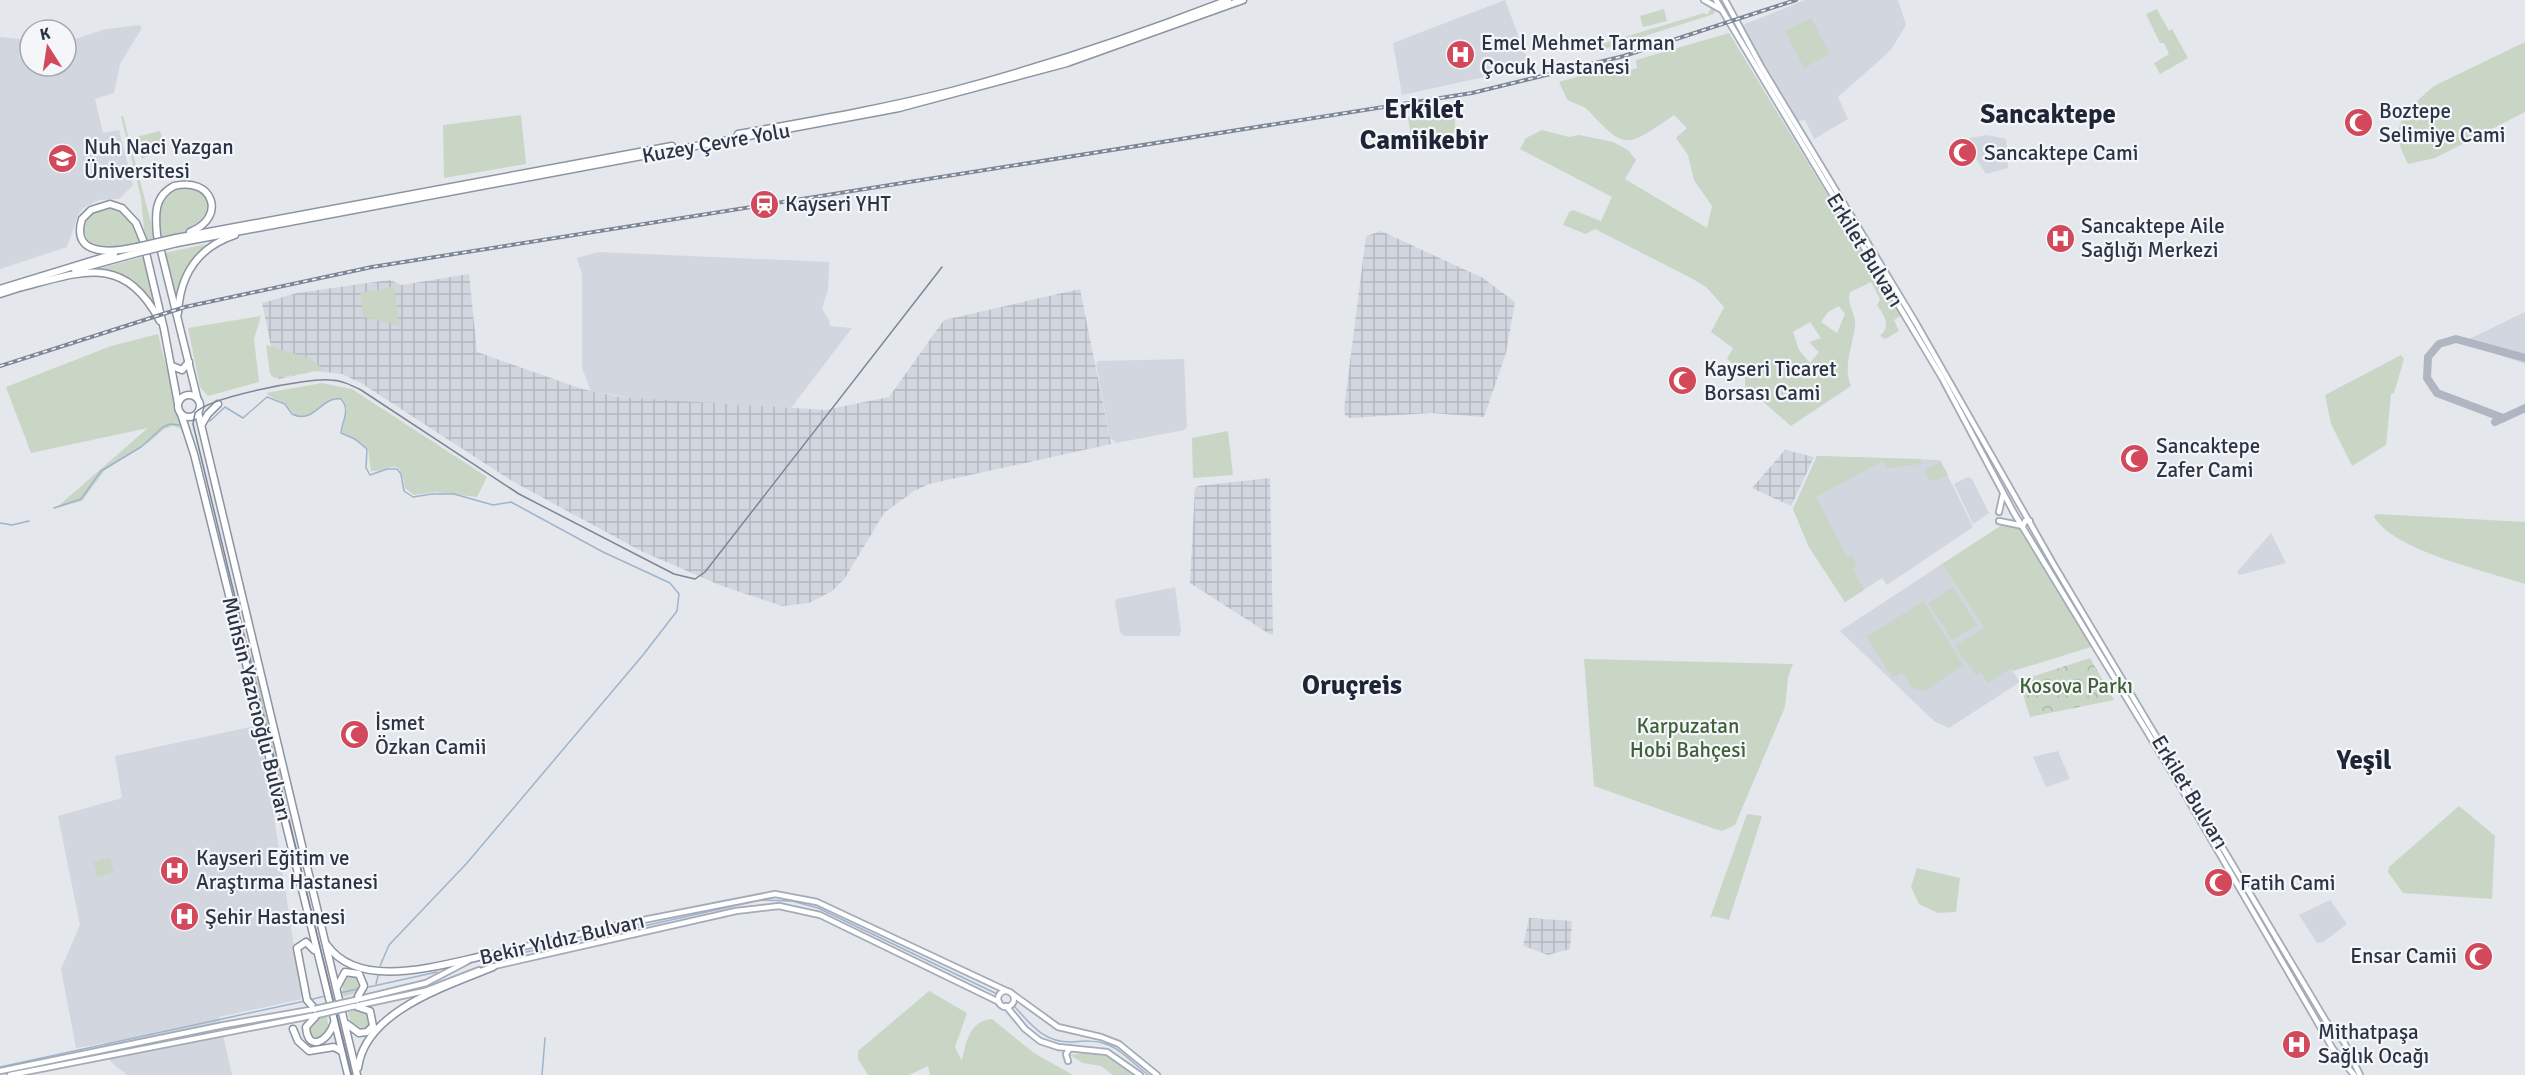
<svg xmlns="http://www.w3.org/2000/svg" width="2525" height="1075" font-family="Signika,sans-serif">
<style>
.built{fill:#d2d6de}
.industrial{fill:url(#industrial-grid)}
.green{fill:#c9d6c5;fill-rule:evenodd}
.park{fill:url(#park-crowns)}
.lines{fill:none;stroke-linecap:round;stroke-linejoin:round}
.stream{stroke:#9fb4cc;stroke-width:1.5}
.taxiway{stroke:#b0b6c1;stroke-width:8}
.major-casing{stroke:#a3abb8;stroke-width:8}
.highway-casing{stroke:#8b94a3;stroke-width:9}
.major{stroke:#fff;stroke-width:4.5}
.highway{stroke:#fff;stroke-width:6}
.tram{stroke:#7d8696;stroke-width:1.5}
.rail-casing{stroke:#7d8696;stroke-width:4}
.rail{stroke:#f4f6f9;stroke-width:1.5;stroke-dasharray:4.5;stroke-linecap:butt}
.major-bridge-casing{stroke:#a3abb8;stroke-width:8;stroke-linecap:butt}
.highway-bridge-casing{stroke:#8b94a3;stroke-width:9;stroke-linecap:butt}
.major-bridge{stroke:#fff;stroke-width:4.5}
.highway-bridge{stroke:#fff;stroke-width:6}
.labels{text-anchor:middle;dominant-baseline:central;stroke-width:4.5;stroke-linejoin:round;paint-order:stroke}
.poi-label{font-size:21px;fill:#2b3445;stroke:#f4f6f9;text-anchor:start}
.street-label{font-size:21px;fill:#2b3445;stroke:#f4f6f9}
.park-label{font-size:21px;fill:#3f6138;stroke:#f4f6f9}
.district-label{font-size:27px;font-weight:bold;fill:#1d2536;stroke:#f4f6f9}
</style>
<defs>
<pattern id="industrial-grid" width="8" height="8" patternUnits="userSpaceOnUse" patternTransform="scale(1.5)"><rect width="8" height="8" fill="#d2d6de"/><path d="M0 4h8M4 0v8" fill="none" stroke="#b4b8c0"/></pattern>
<pattern id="park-crowns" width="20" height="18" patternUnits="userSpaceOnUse" patternTransform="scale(1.5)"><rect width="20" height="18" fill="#c9d6c5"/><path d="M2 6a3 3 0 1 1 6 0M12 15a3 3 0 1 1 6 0" fill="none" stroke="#adb8ab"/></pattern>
</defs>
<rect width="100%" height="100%" fill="#e4e7ec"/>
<g class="built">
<path d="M1505,0l25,67 -128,28 -9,-52z"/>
<path d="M1805,0h93l8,25 -15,25 -53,47 10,22 -34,20 -9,-19 -7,1 -55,-92v-4z"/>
<path d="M140,25l2,3 -22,36 -6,29 -19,6 8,34 16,-3 14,55 -14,14 -20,1 -16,8 -5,7 -11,32 -67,22v-232l30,3v26h36v-24l40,-13z"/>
<path d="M1987,135l19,4 2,29 -22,6 -10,-15 -7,-21z"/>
<path d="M598,252l231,10 -1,27 -6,20 7,11 1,6 22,2 -61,80 -153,-9 -47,-8 -9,-23v-94l-5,-16z"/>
<path d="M2525,312v52l-62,-22z"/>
<path d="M1184,359l3,68 -3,3 -68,13 -6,-5 -14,-74 2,-3z"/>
<path d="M1817,456l123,4 33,67 -86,58 -5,-7 -37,24 -36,-55 -16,-38z"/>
<path d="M1968,477l4,2 17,34 -16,11 -19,-40z"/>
<path d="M2271,533l15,30 -47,12 -2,-3z"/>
<path d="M1942,564l78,118 -71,46 -15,-7 -94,-90z"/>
<path d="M1175,587l6,44 -2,5h-55l-4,-4 -5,-30 2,-3z"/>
<path d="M260,725l42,274 -83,18 13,58h-105l-16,-13 -7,-19 -28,5 -15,-79 19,-44 -22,-109 64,-18 -7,-42z"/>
<path d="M2058,751l12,28 -24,8 -13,-30z"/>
<path d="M2330,900l17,24 -24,18 -6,1 -18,-28z"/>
</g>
<g class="industrial">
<path d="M1381,231l102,47 32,24 -9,51 -22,64 -53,-4 -81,5 -5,-3 -1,-6 22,-173z"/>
<path d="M469,274l8,78 105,37 38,8 205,13 64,-13 55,-77 136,-31 31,155 -182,40 -15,7 -30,22 -39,65 -13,13 -23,12 -27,3 -60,-20 -81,-35 -129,-70 -151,-98 -19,-9 -26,-3 -38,8 -16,-76 35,-10 92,-13 13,5z"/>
<path d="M1785,450l29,7 -23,49 -39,-18z"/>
<path d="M1270,478l3,156 -2,1 -81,-52 5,-95 3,-2z"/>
<path d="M1529,918l43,3 -2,28 -22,6 -25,-9z"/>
</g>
<g class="green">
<path d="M1711,8l4,2 -1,4 -119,38h-8l2,-6 5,3 1,-3 109,-33 3,2z"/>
<path d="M1664,9l3,12 -24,6 -3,-11z"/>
<path d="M2157,9l12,22 3,-2 16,29 -28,16 -6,-11 15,-9 -5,-11h-4l-14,-29z"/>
<path d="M1811,18l19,36 -26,14 -19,-37z"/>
<path d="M1729,33l172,283 -7,4 5,11 -14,8 -5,-3c12,-11 4,-20 -3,-31l3,-6 -9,-17 -21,10c-4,13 6,21 5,33 -1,17 -13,41 -4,61l-60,40 -46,-40v-12l-18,-15 6,-11 -22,-16 13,-25 -18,-20 -15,-9 -96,-49 -9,5 -23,-9 6,-13 4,-2 28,11 11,-24 -92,-48 6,-11 16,-8 27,7 10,-2 34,7 15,8 8,10 -11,19 82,49 5,-22 -18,-26 -6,-25 -12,-17 11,-10 -13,-13c-47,32 -48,37 -87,-6 -4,-4 -14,-5 -20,-10l-8,-17 62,-18 8,13 2,-7 6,-2 -1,-8zM1839,306l6,8 -8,19 -16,-11 7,-10zM1810,322l11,16 -12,4 10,10 -9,11 -11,-13 -6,-18z"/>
<path d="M2525,42v70l-90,46 -27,6c-4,-9 -9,-18 -10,-27 -2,-18 25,-43 38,-52z"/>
<path d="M1453,105l3,27 -44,11 -4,-26 16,-4v-3z"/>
<path d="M521,115l5,49 -82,14 -1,-53z"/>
<path d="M121,116h2l32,122 -10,2 -4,-42z"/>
<path d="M160,131l5,15 -23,13 -6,-22z"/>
<path d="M193,186l16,11v20l-19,14 -28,8c-5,-20 -4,-33 8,-49z"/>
<path d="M109,206c22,5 26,19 32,38l-27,6 -24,-7c-8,-11 -8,-19 -1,-30z"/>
<path d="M206,244l-21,25 -8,35 -12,-51z"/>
<path d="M146,256l11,51c-16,-25 -36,-31 -64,-37z"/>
<path d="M391,287l3,1 6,38 -37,-9 -3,-24z"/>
<path d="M261,316l-7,23 5,43 -51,14 -8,-9 -12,-59z"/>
<path d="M158,334l24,95 -9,-3 -9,3 -16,14 -43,27 -23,31 -26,7 92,-80 -117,25 -25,-66 105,-41z"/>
<path d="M266,345l45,14 12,11 -49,8 -4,-4z"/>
<path d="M2401,355l3,4 -10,34 -3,1 -5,51 -34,21 -21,-42 -6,-29z"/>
<path d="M322,383l30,6 135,88 -10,20 -41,-5 -22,3 -9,-7c-5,-35 -14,-16 -34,-17l-3,-22 -26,-17 5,-23 -4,-10c-19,-5 -29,24 -47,16 -6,-3 -7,-11 -13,-13 -6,-3 -12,-4 -17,-9z"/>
<path d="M1228,431l5,44 -40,3 -1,-40z"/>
<path d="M1817,456l104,3v5l-34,4 -4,-7 -67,36 31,60 5,-2 5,11 -4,3 11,21 -19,12 -36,-55 -16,-38z"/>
<path d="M1941,462l7,13 -12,6 -7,-2 -4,-9z"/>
<path d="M2376,514l149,8v62c-39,-13 -130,-33 -151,-67z"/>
<path d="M2014,517l77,130 -78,24 -2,-3 -23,15 -7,-11 -5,3 -20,-27v-3l28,-17 -42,-64z"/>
<path d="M1953,587l24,38 -25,15 -24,-37z"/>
<path d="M1924,601l39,64 -38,26 -13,-3 -10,-16 -9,6 -27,-41z"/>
<path d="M253,655l33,131 -2,4 -4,-1 -5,-18 -26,-115z"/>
<path d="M1584,659l209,5 -5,13 -3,30 -50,118 -13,6 -7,-2 -121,-43z"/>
<path d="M2459,806l36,30 -3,63 -89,-6 -15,-21 1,-5z"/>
<path d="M1747,814l15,2 -33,104 -16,-4 -3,2z"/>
<path d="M110,857l4,15 -17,5 -4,-15z"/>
<path d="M1917,868l43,10 -4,34 -18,1 -19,-9 -8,-17z"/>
<path d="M353,972l9,9 -3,11 -16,5 -1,-20z"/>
<path d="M929,991l38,22 -12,34 7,14c3,-17 8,-41 30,-42l42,34 39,22h-143l-2,-9 -19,9h-41l-10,-16v-8z"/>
<path d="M362,1009l5,2 4,10 -3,7 -7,2 -10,-6 -3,-12z"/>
<path d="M327,1016l2,14 -9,9 -8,-2 -4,-11 7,-7z"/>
<path d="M1087,1052l22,5 25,18h-21l-12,-9 -18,-3 -13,-8z"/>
</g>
<path class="park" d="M2090,658l24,42 -84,17 -11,-36z"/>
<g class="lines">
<g class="stream">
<path d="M210,421l15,-14 18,11 24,-21 18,7 7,10c22,11 29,-18 49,-15 10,11 1,22 0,34l14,6 12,10 -1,19 4,7 17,-6h10l4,5 3,17 9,6 19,-3h22l39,11 18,-3 92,50 67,31 9,11 -2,17 -34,44 -176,208 -78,82 -9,21"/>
<path d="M54,508l27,-9 20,-28 40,-24 22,-20 7,-3 9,1"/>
<path d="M0,523l12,2 17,-4"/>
<path d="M485,961l276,-61 31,1 26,7 177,85"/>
<path d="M376,984l2,-8"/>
<path d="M369,987l68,-15"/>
<path d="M339,993l19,-4"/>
<path d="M309,1000l16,-4"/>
<path d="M1015,1007c17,19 30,36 58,35 11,-1 22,-2 33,2 15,5 29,21 42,31"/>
<path d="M0,1067l305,-66"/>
<path d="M542,1075l3,-37"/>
</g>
<g class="taxiway">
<path d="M2503,418l-66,-25 -10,-15 1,-21 11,-13 17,-5 69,19"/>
<path d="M2495,422l30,-14"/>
</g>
<defs>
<g id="major">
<path d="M1704,0l16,9"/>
<path d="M1716,0l226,378 72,135 166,273 153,263 21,26"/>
<path d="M1725,0l37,68 154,255 138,242 272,456 18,21 16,33"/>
<path d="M1999,512l4,-18"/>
<path d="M1999,521l24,5 2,-5h5"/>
<path d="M487,955l141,-32 147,-29 42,8 190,89"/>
<path d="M490,967l246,-56 43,-5 41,9 179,87"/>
<circle cx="1006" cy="999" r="8"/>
<path d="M1011,993l47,34 43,10 18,7 38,31"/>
<path d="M356,1000l70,-17 42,-22"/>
<path d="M355,1006l70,-15 54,-21"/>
<path d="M1006,1006l19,23 15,12 18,6 49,5 33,23"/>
<path d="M1068,1061l-2,-7 4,-6"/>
<path d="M0,1071l224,-46 91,-16"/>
<path d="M10,1075l306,-60"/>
</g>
<g id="highway">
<path d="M738,134c72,-13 143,-25 214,-43 94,-25 186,-56 276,-91"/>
<path d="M190,232c38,-15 22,-56 -16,-46 -20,10 -19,29 -17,49l40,162"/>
<path d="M176,238l496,-92"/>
<path d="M177,243l722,-135 168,-45 176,-63"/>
<path d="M137,247c-22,5 -67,11 -55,-28l9,-9 19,-6 12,4 14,15 7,17 21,89 14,75"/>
<path d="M75,270l62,-17"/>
<path d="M22,287c62,-16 102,-33 138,34"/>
<path d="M0,289l114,-35"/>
<path d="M0,294l25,-8"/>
<path d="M178,313c2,-38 20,-66 57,-78"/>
<path d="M172,366l10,4 7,-8"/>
<circle cx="189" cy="406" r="11"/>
<path d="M198,412l159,663"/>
<path d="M181,414l13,40 154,621"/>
<path d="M202,424l6,-10 10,-10"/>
<path d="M327,945c33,47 115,19 161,10"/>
<path d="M314,950l-8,-8 -9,6 10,52 8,9"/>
<path d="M337,987l8,-15 14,2 5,12 -8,14"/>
<path d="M317,1015l-11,12c2,27 23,13 28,-4"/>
<path d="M347,1024l12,9 8,-1 6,-6 -3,-15 -15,-5"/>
<path d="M293,1029l5,12 11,10 25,-4 7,4"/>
<path d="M358,1068c7,-57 89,-82 135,-101"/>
</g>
</defs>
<use href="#major" class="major-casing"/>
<use href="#highway" class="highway-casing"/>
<use href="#major" class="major"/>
<use href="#highway" class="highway"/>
<path class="tram" d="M351,1075l-158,-651 2,-11c14,-16 112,-35 135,-33 11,0 21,5 31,10l158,104 155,80 21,5 10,-7 237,-305"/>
<defs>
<path id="rail" d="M0,366l185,-59 187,-40 1100,-174 152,-37 172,-56"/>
</defs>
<use href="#rail" class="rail-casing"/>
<use href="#rail" class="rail"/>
<defs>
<g id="major-bridge">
<path d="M315,1009l41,-9"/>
<path d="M317,1015l38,-9"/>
</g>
<g id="highway-bridge">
<path d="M137,247l39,-9"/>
<path d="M137,253l40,-10"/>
</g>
</defs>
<use href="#major-bridge" class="major-bridge-casing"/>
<use href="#highway-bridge" class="highway-bridge-casing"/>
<use href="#major-bridge" class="major-bridge"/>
<use href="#highway-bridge" class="highway-bridge"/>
</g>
<defs>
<symbol id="hospital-disc" viewBox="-11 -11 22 22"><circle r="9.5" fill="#d1495b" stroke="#f4f6f9"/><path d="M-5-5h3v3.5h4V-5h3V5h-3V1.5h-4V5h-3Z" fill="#fff"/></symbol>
<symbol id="mosque-disc" viewBox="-11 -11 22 22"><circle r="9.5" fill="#d1495b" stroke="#f4f6f9"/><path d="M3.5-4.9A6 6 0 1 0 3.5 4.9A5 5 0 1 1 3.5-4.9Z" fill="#fff"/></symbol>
<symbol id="university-disc" viewBox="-11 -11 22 22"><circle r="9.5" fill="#d1495b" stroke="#f4f6f9"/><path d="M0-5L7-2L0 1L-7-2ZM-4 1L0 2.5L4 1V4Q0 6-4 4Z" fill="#fff"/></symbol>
<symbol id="station-disc" viewBox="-11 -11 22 22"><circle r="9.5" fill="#d1495b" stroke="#f4f6f9"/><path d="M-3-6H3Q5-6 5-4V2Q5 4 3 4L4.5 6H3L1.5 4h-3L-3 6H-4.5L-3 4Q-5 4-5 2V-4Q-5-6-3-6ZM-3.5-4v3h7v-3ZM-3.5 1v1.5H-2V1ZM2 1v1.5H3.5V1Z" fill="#fff"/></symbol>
</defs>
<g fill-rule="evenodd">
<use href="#hospital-disc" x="1444" y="38" width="33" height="33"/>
<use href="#mosque-disc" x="2342" y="106" width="33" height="33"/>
<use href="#mosque-disc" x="1946" y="136" width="33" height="33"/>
<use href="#university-disc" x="46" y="142" width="33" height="33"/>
<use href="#station-disc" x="748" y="188" width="33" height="33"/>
<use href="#hospital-disc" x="2044" y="222" width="33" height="33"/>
<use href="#mosque-disc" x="1666" y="364" width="33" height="33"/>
<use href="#mosque-disc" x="2118" y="442" width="33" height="33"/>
<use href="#mosque-disc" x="338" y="718" width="33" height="33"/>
<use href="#hospital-disc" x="158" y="854" width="33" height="33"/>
<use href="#mosque-disc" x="2202" y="866" width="33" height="33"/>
<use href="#hospital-disc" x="168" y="900" width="33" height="33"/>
<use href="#mosque-disc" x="2462" y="940" width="33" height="33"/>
<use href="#hospital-disc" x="2280" y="1028" width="33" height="33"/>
</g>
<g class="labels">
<g class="poi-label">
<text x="1481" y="43">Emel Mehmet Tarman<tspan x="1481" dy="24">Çocuk Hastanesi</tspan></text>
<text x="2379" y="111">Boztepe<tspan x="2379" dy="24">Selimiye Cami</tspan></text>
<text x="84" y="147">Nuh Naci Yazgan<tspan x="84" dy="24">Üniversitesi</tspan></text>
<text x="1984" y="153">Sancaktepe Cami</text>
<text x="785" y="204">Kayseri YHT</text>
<text x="2081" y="226">Sancaktepe Aile<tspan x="2081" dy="24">Sağlığı Merkezi</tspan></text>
<text x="1704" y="369">Kayseri Ticaret<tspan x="1704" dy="24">Borsası Cami</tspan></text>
<text x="2156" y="446">Sancaktepe<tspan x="2156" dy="24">Zafer Cami</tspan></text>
<text x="375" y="723">İsmet<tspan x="375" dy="24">Özkan Camii</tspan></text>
<text x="196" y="858">Kayseri Eğitim ve<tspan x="196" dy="24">Araştırma Hastanesi</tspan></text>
<text x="2240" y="883">Fatih Cami</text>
<text x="205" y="917">Şehir Hastanesi</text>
<text x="2457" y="956" text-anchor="end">Ensar Camii</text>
<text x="2318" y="1032">Mithatpaşa<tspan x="2318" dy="24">Sağlık Ocağı</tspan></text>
</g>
<g class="street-label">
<text transform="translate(716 143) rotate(-10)">Kuzey Çevre Yolu</text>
<text transform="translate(1865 250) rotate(59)">Erkilet Bulvarı</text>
<text transform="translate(257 709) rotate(76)">Muhsin Yazıcıoğlu Bulvarı</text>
<text transform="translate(2190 792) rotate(59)">Erkilet Bulvarı</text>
<text transform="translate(562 939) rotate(-13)">Bekir Yıldız Bulvarı</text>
</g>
<g class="park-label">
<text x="2076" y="686">Kosova Parkı</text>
<text x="1688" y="726">Karpuzatan<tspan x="1688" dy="24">Hobi Bahçesi</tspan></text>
</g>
<g class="district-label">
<text x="1424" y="109">Erkilet<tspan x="1424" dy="31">Camiikebir</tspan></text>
<text x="2048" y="114">Sancaktepe</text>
<text x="1352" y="685">Oruçreis</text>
<text x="2364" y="760">Yeşil</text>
</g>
</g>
<g transform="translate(48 48) rotate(348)"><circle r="28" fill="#f4f6f9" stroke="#a4a8b1" stroke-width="1.5"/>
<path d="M0-4.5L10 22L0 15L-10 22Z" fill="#d1495b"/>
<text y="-9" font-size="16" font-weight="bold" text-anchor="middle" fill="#2b3445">K</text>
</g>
</svg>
